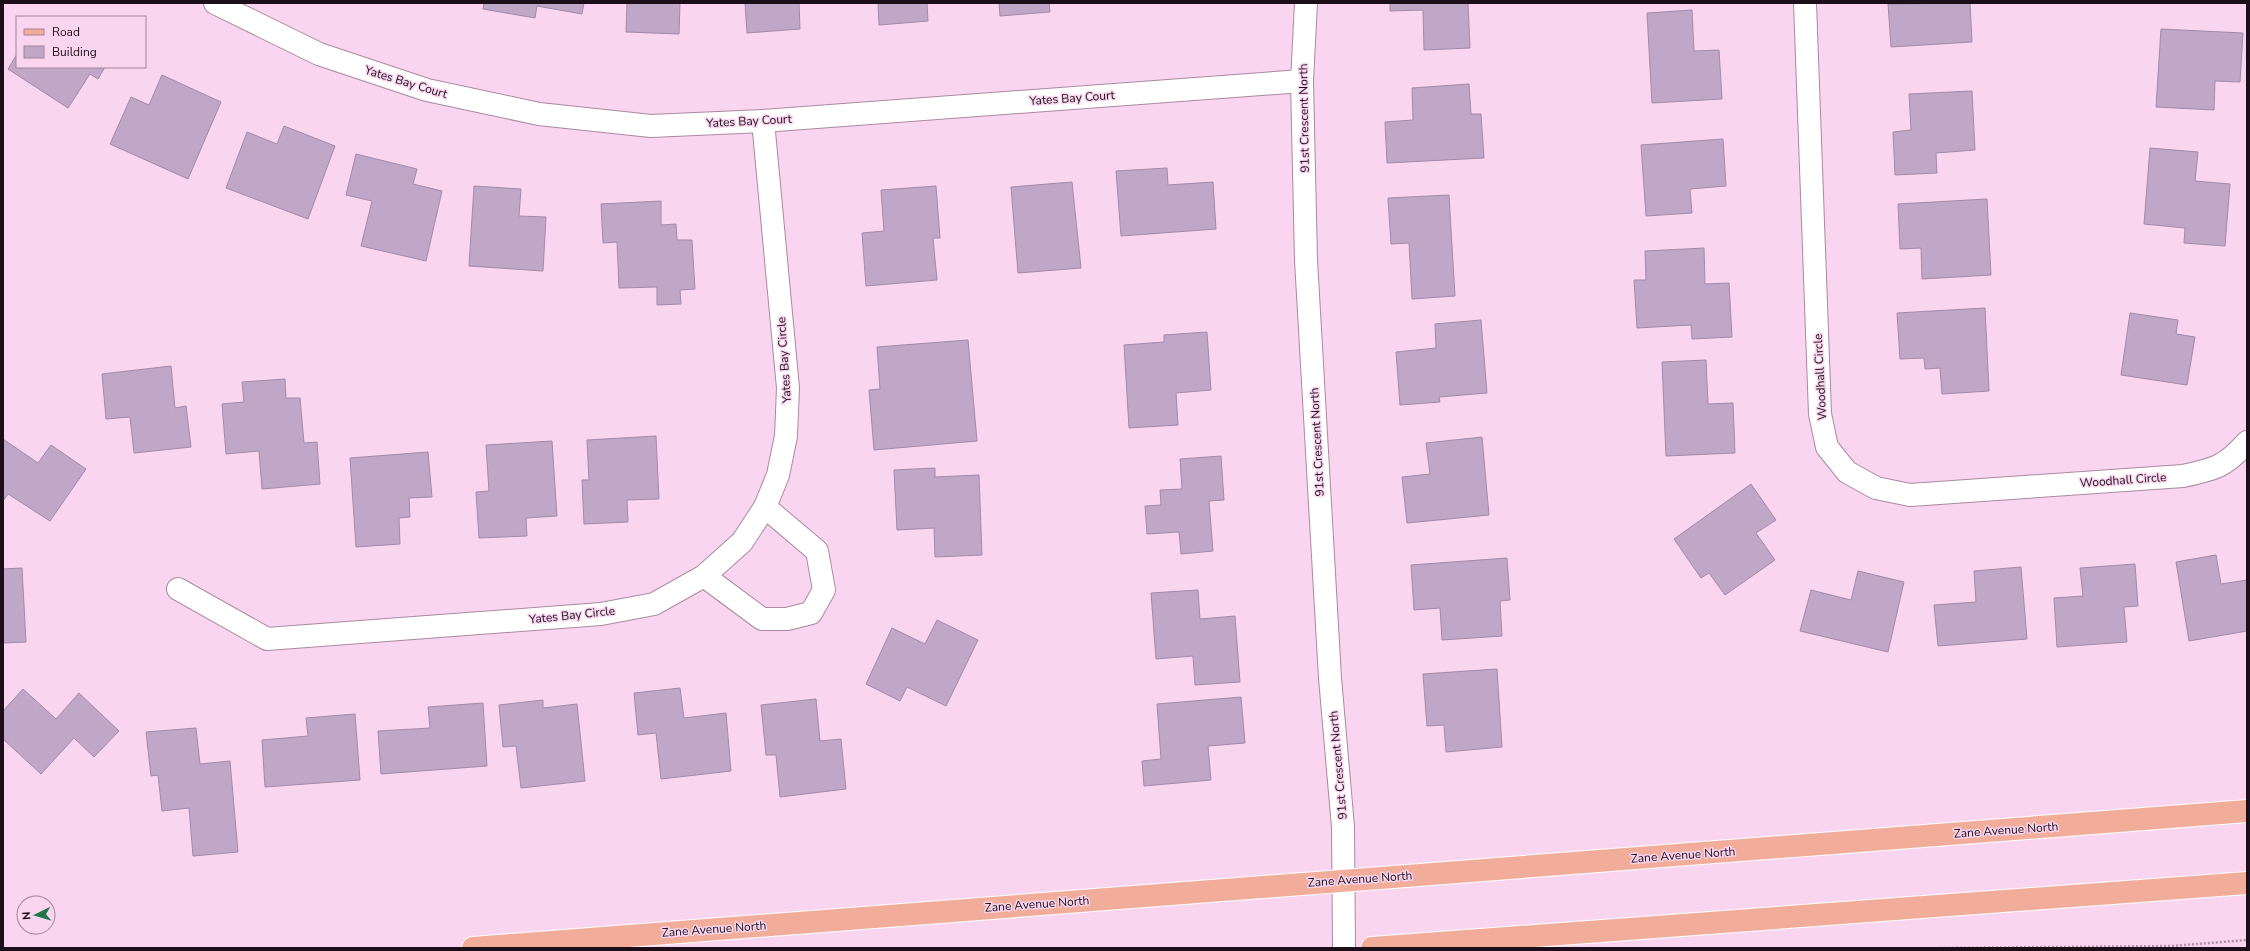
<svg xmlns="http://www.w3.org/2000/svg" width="2250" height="951" font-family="'Nunito Sans',sans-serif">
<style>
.building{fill:#c0a7c8;stroke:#a18aaa}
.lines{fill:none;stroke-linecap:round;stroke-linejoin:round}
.minor-casing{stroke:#ab89a1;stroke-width:24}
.major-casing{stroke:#fff;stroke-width:24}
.path{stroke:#ad91a5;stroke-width:2.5;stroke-dasharray:2 2;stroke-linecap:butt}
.minor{stroke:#fff;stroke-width:22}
.major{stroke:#f1ad99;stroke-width:22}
.labels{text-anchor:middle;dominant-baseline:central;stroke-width:3;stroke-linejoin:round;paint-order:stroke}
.street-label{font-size:12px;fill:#1c0f19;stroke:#fad5ef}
</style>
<rect width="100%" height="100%" fill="#fad5ef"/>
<g class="building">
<path d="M484,3h100l-2,11 -45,-8 -2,12 -52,-9z"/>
<path d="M627,3h76h-23l-1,31 -53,-2z"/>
<path d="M745,3h54l1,26 -53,4z"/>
<path d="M878,3h51h-2l1,18 -49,4z"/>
<path d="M999,3h50l1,9 -50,4z"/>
<path d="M1390,3h78l2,45 -46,2 -1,-40 -33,1z"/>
<path d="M1970,3l2,39 -81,5 -3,-43z"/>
<path d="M1692,10l2,41 25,-1 3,49 -70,4 -5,-90z"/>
<path d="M2161,29l82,4 -3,49 -25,-1 -1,29 -58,-3z"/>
<path d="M17,54v13h88l-7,12 -8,-5 -22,34 -60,-39z"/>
<path d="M162,75l59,27 -33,77 -78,-35 21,-47 18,8z"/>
<path d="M1469,84l2,30h10l3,44 -97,5 -2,-41 28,-2 -1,-32z"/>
<path d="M1972,91l3,59 -39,3 1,20 -42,2 -2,-43 18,-2 -2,-36z"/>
<path d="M284,126l51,20 -27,73 -82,-31 21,-56 30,12z"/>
<path d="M1723,139l3,47 -36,3 2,24 -46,3 -5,-71z"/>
<path d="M2150,148l48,4 -3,29 35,3 -5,62 -41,-3 1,-15 -41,-4z"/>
<path d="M356,154l61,15 -4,15 29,7 -16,70 -65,-15 11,-45 -26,-6z"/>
<path d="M1167,168l1,17 45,-3 3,47 -95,7 -5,-65z"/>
<path d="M1072,182l9,86 -63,5 -7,-86z"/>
<path d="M474,186l47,3 -2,27 27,1 -3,54 -74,-5z"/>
<path d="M936,186l4,52h-7l4,42 -71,6 -4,-53 22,-2 -3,-41z"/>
<path d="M1449,195l6,101 -43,3 -3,-56 -18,1 -3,-46z"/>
<path d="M1987,199l4,76 -69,4 -1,-31 -21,1 -2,-45z"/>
<path d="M661,201v24l15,-1 1,16h15l3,49 -15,1 1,14 -24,1v-18l-38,1 -2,-46 -14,1 -2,-39z"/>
<path d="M1704,248l1,36 24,-1 3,54 -40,2 -1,-14 -54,3 -3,-48h12l-1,-29z"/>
<path d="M1985,308l4,83 -47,3 -2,-26 -15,1 -1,-11 -24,1 -3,-46z"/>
<path d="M2130,313l48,7 -2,14 19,3 -8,48 -66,-10z"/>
<path d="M1481,320l6,73 -48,4 1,5 -40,3 -4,-53 40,-4 -1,-24z"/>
<path d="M1207,332l4,58 -35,3 2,32 -49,3 -5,-83 40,-3v-7z"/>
<path d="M968,340l9,101 -103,9 -5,-60 11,-1 -3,-42z"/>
<path d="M1706,360l2,44 25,-1 2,50 -69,3 -4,-94z"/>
<path d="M171,366l4,42 11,-2 5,41 -57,6 -4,-36 -24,2 -4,-45z"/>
<path d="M285,379l1,19h14l4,45 13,-1 3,42 -58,5 -3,-38 -33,3 -4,-50 22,-2 -2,-20z"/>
<path d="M656,436l3,63 -32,1 1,22 -44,2 -2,-44h7l-2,-40z"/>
<path d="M1482,437l7,78 -82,8 -5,-46 28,-3 -4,-31z"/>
<path d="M3,439l35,24 13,-18 35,24 -36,52 -42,-27 -5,7z"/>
<path d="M552,441l5,75 -31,2 1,18 -48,2 -3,-46 13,-1 -3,-46z"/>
<path d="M428,452l4,45 -23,1 1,19 -11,1 1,26 -44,3 -6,-89z"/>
<path d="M1221,456l3,44 -15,1 4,50 -32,3 -2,-22 -32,2 -2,-28 16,-1 -1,-15 22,-1 -2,-30z"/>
<path d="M935,468v9l44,-2 3,80 -47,2 -1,-29 -37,2 -3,-60z"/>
<path d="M1751,484l25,36 -20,13 19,27 -50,35 -16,-22 -8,5 -27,-39z"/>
<path d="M2216,555l5,29 26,-4v51l-58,10 -13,-79z"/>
<path d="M1507,558l3,42 -10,1 2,35 -60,4 -2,-32 -26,2 -3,-45z"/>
<path d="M2135,564l3,42 -14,1 3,35 -70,5 -3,-49 29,-2 -3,-28z"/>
<path d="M2021,567l6,72 -89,7 -4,-41 42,-3 -2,-31z"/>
<path d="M22,568l4,74 -23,1v-74z"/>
<path d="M1858,571l46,11 -16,70 -88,-21 11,-41 40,10z"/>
<path d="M1198,590l2,29 35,-3 5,66 -45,3 -2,-29 -37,3 -5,-66z"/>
<path d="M937,620l41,20 -32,66 -39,-19 -7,14 -34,-17 26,-56 33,16z"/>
<path d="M1497,669l5,78 -56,5 -2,-27 -17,1 -4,-52z"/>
<path d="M680,688l4,30 42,-5 5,58 -70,8 -5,-46 -18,2 -4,-42z"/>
<path d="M23,689l33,30 23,-26 40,38 -25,26 -20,-19 -33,36 -38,-35v-28z"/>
<path d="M1241,697l4,46 -37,3 3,34 -67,6 -2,-25 19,-2 -4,-55z"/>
<path d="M816,699l4,42 21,-2 5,50 -66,8 -4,-42h-10l-5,-50z"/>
<path d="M543,700v8l34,-4 8,77 -64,7 -5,-42 -13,1 -4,-42z"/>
<path d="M483,703l4,63 -106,8 -3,-43 52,-3 -2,-21z"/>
<path d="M355,714l5,66 -95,7 -3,-47 46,-4 -2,-18z"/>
<path d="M196,728l4,36 30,-3 8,91 -45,4 -4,-48 -27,3 -4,-36 -7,1 -5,-44z"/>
</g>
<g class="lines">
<defs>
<g id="minor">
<path d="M215,3l104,51 108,36 112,24 112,12 112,-5 539,-40"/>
<path d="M1306,3l-4,78 4,179 24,418 13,149 1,121"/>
<path d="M1805,3l15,411 7,33 20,25 29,16 34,7 273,-19c32,-7 42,-9 64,-34"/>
<path d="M704,576l58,43h25l24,-6 13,-23 -7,-39 -52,-44"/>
<path d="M178,589l89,50 334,-25 53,-10 50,-28 38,-34 23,-35 13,-32 8,-39 2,-48 -25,-267"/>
</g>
<g id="major">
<path d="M473,948l1774,-137"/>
<path d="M1372,948l875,-65"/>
</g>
</defs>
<use href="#minor" class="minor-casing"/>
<use href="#major" class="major-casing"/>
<path class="path" d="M1940,948l232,-2 75,-6"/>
<use href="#minor" class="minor"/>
<use href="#major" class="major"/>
</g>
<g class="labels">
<g class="street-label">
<text transform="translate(406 82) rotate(17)">Yates Bay Court</text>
<text transform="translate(1072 98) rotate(-4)">Yates Bay Court</text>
<text transform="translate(1304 118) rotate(-91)">91st Crescent North</text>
<text transform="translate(749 121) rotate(-3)">Yates Bay Court</text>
<text transform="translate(784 360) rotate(-94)">Yates Bay Circle</text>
<text transform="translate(1820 377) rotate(-93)">Woodhall Circle</text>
<text transform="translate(1317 442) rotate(-93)">91st Crescent North</text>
<text transform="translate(2123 480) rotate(-4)">Woodhall Circle</text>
<text transform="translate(572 615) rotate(-6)">Yates Bay Circle</text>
<text transform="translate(1338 765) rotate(-95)">91st Crescent North</text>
<text transform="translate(2006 830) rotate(-4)">Zane Avenue North</text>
<text transform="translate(1683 855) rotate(-4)">Zane Avenue North</text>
<text transform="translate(1360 879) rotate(-4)">Zane Avenue North</text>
<text transform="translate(1037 904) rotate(-4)">Zane Avenue North</text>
<text transform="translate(714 929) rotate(-4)">Zane Avenue North</text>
</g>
</g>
<rect width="2250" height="951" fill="none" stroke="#1c0f19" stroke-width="8"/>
<rect x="16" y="16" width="130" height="52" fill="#fad5ef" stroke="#a18699"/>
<rect x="24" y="29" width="20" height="6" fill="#f1ad99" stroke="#a18699"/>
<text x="52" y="36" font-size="12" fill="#1c0f19">Road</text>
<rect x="24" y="46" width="20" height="12" fill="#c0a7c8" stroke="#a18699"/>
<text x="52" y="56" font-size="12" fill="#1c0f19">Building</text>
<g transform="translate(36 915) rotate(265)"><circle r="19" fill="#fad5ef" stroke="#a18699"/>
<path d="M0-3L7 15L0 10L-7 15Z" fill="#1c764a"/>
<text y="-6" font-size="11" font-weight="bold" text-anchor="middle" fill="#1c0f19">N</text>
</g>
</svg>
